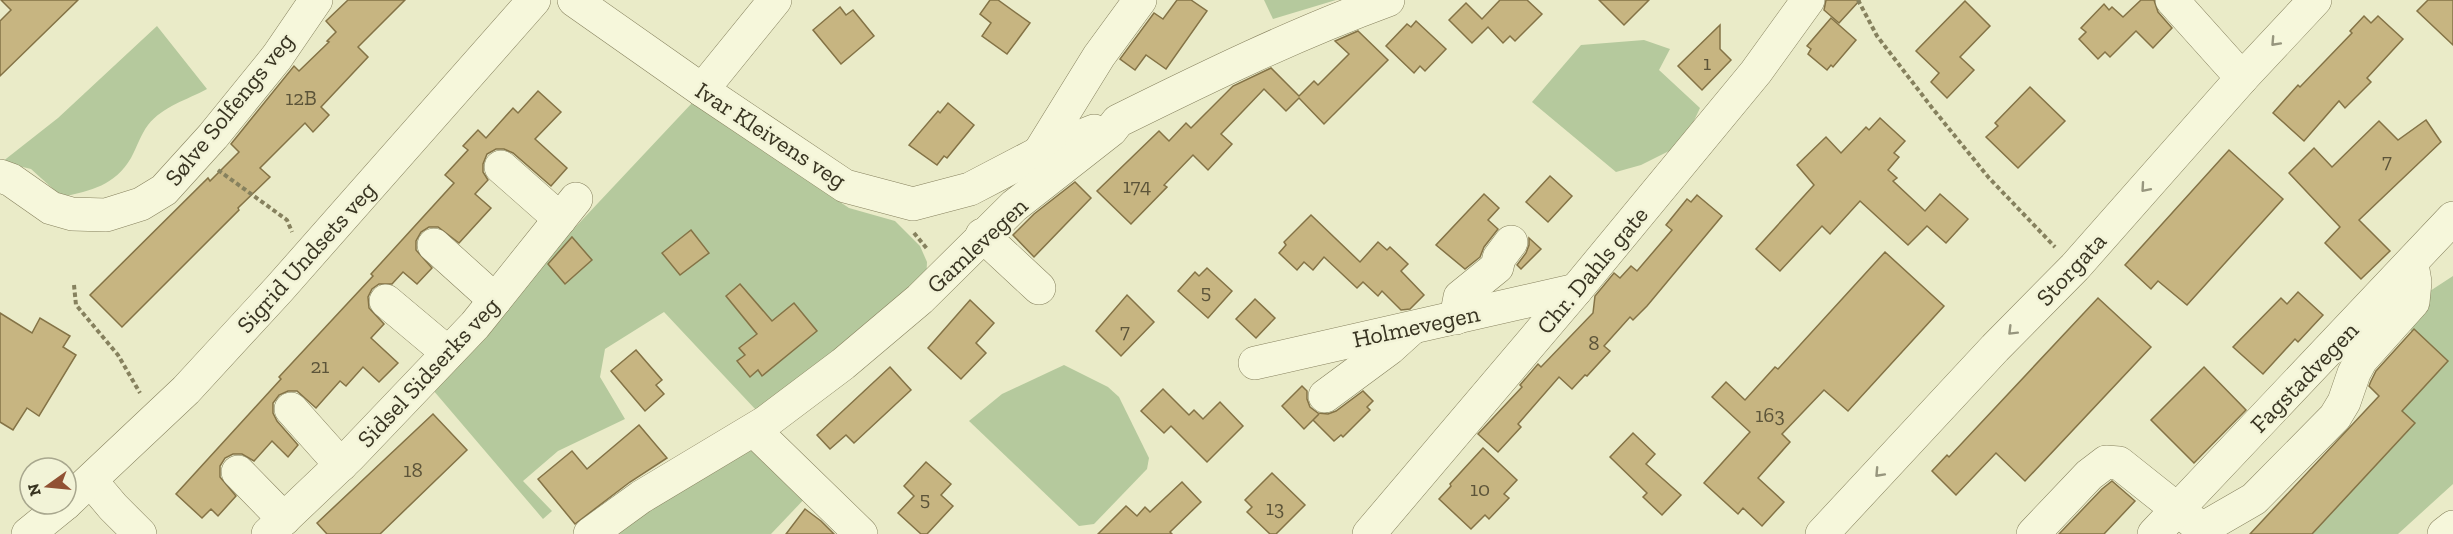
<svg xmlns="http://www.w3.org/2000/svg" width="2453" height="534" font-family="'Zilla Slab',serif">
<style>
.green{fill:#b5c99d}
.building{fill:#c7b581;stroke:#847346;stroke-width:1.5}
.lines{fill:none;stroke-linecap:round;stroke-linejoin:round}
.minor-casing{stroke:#86815e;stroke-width:34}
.path{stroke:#86815e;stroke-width:4;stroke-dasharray:4.5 3;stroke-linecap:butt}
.minor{stroke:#f6f7db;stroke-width:33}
.oneway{stroke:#97967e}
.labels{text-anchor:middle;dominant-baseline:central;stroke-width:5;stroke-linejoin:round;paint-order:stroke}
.number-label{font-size:21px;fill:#5c5439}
.street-label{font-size:24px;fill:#383421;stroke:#f2f3d7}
</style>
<rect width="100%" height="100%" fill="#eaebc8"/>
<g class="green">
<path d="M1264,0h72l-63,19z"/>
<path d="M157,26l50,63c-20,11 -44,17 -59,36 -7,9 -11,22 -17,33 -17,28 -39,32 -69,39l-31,-28 -29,-7 56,-44z"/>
<path d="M1644,40l26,9 -11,21 41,38 -17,36 -42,21 -25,7 -84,-70 49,-57z"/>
<path d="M692,103l157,105 46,13 25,25 7,16 -1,22 -170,126 -92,-98 -59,37 -5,28 25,42 -67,32 -35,30 29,30 -9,8 -110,-129 104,-122z"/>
<path d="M2453,276v208l-55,50h-92l91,-123 47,-49 -37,-35 23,-36z"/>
<path d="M1064,365l44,22 11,10 30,61 -2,11 -53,55 -15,2 -110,-105 33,-27z"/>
<path d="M745,449l21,1 43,44 -38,40h-164z"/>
</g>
<g class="building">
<path d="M1,0h77l-78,76v-55l11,-11z"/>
<path d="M348,0h57l-47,47 10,10 -47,50 8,8 -16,17 -8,-9 -45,45 10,9 -32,31 1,2 -117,117 -32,-32 118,-117 2,3 29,-29 -8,-8 63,-78 5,5 30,-29 -2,-1 9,-9 -10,-11z"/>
<path d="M990,0h8l32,23 -23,31 -25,-18 9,-13 -11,-9z"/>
<path d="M1177,0h14l16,11 -41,58 -20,-14 -11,15 -15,-11 34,-46 9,6z"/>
<path d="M1500,0h27l15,14 -27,27 -5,-5 -7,7 -15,-16 -16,16 -23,-23 17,-17 16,16z"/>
<path d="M1599,0h50l-25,25z"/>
<path d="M1826,0h34l-21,23 -15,-13z"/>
<path d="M2141,0h13l4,12 14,16 -19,20 -17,-17 -26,26 -5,-5 -7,7 -19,-20 7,-7 -5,-4 23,-24 5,6 3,-3 11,10z"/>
<path d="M2428,0h25v45l-36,-34z"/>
<path d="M1965,1l25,25 -30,31 14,13 -27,28 -16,-16 8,-9 -23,-22z"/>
<path d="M840,7l6,8 7,-5 21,26 -33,28 -28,-34z"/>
<path d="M2364,16l7,7 7,-7 25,23 -36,39 4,4 -26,26 -6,-7 -35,40 -31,-28 25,-28 2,2 52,-54 -2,-2z"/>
<path d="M1831,18l25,22 -23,27 -2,-2 -4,5 -19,-16 3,-5 -4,-3z"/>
<path d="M1416,21l30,28 -21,22 -5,-5 -6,7 -28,-27 21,-22 4,3z"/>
<path d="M1720,25v24l11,11 -29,30 -24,-24z"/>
<path d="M1358,31l30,29 -64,64 -25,-26 -13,13 -22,-22 -43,45 11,10 -24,26 -15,-15 -29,30 3,2 -36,37 -34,-33 62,-60 10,10 17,-18 5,5 42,-42 38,-18 28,28 15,-15 4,4 31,-31 -14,-13z"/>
<path d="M2030,87l35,34 -47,47 -32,-31 12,-11 -3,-3z"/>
<path d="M538,91l23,21 -26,27 32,29 -16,18 -38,-33 -9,-4h-8l-9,5 -4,10v8l5,8 -13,14 16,14 -32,35 -21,-16h-9l-8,5 -5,9v9l16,18 -15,16 -14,-12 -11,12h-13l-7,5 -4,8 1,11 15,16 -13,14 27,25 -19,19 -16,-15 -17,19 -6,-5 -24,27 -19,-17h-9l-9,4 -6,8v10l4,8 21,24 -10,12 -16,-16 -18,20 -12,-7h-9l-8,4 -5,8v11l16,19 -18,20 -7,-7 -9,9 -26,-24 105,-115 -2,-2 94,-101 -2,-2 83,-91 -9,-8 23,-25 -5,-4 15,-16 8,8 27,-30 5,5z"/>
<path d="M948,103l26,22 -27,33 -3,-2 -7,9 -28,-20 29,-34 2,2z"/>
<path d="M1880,118l25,23 -11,12 5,4 -11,13 9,8 -4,3 32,30 15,-17 28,25 -22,24 -19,-17 -19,19 -48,-44 -30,33 -8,-8 -42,45 -24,-22 58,-64 -17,-20 29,-28 15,16 25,-26 3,3z"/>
<path d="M2426,120l15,22 -82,78 31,31 -29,28 -36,-36 15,-16 -51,-54 25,-25 18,19 47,-46 19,19z"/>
<path d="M2229,150l54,49 -96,106 -29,-24 -7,8 -26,-24z"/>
<path d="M1550,176l22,20 -24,26 -22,-20z"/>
<path d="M1075,182l16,16 -57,59 -21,-22 21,-21z"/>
<path d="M1484,194l15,14 -11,12 10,9 -14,18 -4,10 -15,12 -29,-24z"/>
<path d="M1697,195l25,21 -75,90 -14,14 -3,-3 -26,29 6,5 -23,25 -2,-1 -13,14 -13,-12 -41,47 3,3 -23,25 -20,-18 44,-47 -2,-2 18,-21 3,3 52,-54 2,-17 19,-23 6,5 11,-12 6,5 35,-41 -6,-5 21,-26 4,3z"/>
<path d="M1311,215l49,47 18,-20 9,8 3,-3 18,17 -7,7 23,24 -14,14 -9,1 -19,-19 -4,5 -15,-14 -6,6 -33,-31 -11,13 -9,-8 -7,8 -18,-17 7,-8 -2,-3z"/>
<path d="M691,230l18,23 -29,22 -18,-22z"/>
<path d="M572,237l20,23 -27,24 -17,-20z"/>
<path d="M1529,238l12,11 -20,20 -4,-4 9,-12 3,-8z"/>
<path d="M1885,252l59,54 -96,105 -24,-21 -42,44 8,8 -32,36 26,24 -22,24 -19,-18 -5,6 -34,-31 46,-51 -38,-35 14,-15 19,18 30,-33 3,2z"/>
<path d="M1207,268l25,23 -24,27 -30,-27 17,-19 4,4z"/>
<path d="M740,284l32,37 22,-18 23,28 -55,45 -4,-6 -8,7 -13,-16 8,-6 -6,-7 18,-14 -31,-38z"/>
<path d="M2298,292l25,23 -25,27 -3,-3 -32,35 -30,-27 48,-49 6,6z"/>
<path d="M1127,295l27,27 -33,34 -25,-25z"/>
<path d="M2098,298l53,49 -126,134 -29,-28 -40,42 -24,-24 15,-16 2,2z"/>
<path d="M1255,299l20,19 -19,20 -20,-19z"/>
<path d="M970,300l24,23 -18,20 10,10 -25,26 -33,-31z"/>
<path d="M0,313l32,20 8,-15 30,18 -7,11 13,8 -37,61 -12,-8 -14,22 -13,-8z"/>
<path d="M2414,329l34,32 -46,50 13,12 -103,111h-62l129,-138 -10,-10 2,-5 5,-10z"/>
<path d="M636,350l26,30 -6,5 8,9 -19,17 -34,-40z"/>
<path d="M890,367l21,23 -57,53 -8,-8 -16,14 -13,-14z"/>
<path d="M2204,367l42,43 -52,53 -43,-43z"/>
<path d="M1302,386l5,5v8l3,8 8,6 10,1 8,-3 27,-20 10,10 -6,6 3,3 -27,27 -2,-2 -7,6 -21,-21 6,-6 -15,15 -22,-23z"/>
<path d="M1163,389l26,26 5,-5 9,9 17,-17 23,24 -36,36 -36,-36 -7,7 -23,-22z"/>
<path d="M433,414l34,36 -87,84h-53l-10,-11z"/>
<path d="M639,425l28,33 -37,24 -55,42 -37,-45 34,-28 15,18z"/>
<path d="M1633,433l22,21 -9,10 35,31 -19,20 -19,-18 4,-4 -37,-36z"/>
<path d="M1483,448l34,32 -13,14 5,4 -20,21 -4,-4 -14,14 -32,-30 12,-13 -1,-2z"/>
<path d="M926,462l25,22 -10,11 12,11 -26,28h-6l-23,-21 16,-17 -10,-10z"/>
<path d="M1272,473l33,32 -29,29h-6l-23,-22 5,-5 -7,-7z"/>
<path d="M2112,481l23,20 -31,33h-45l43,-45z"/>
<path d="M1182,482l19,20 -31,30 2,2h-74l28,-28 11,10 8,-9 5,5z"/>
<path d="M805,509l16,12 13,13h-48z"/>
</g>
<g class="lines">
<defs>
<g id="minor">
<path d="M574,0l128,90 143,96 68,18 57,-15 69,-36 55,-22"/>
<path d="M2172,0l70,78"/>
<path d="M702,90l73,-90"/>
<path d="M1039,153l60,-97 41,-56"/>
<path d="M501,167l59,52"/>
<path d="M0,176l11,4 40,28 21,6 34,1 35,-11 23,-14 49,-54 64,-79 39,-57"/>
<path d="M982,235l57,53"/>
<path d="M434,245l61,55"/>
<path d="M386,301l62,52"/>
<path d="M1456,318l4,-21 37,-30 2,-9 12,-16"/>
<path d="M1255,363l321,-73"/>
<path d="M1325,396l65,-48 21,-19"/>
<path d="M291,409l50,56"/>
<path d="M754,430l107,104"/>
<path d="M238,472l46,47"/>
<path d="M91,481l22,26 27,27"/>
<path d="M66,503l120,-113 93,-101 255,-289"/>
<path d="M28,534l37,-30"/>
<path d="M268,534l81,-77 126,-132 101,-126"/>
<path d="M590,534l51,-37 125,-75 77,-58 77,-65 94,-93 97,-76 7,-9c89,-44 177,-87 270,-121"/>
<path d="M1369,534l207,-244 180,-218 52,-72"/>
<path d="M1822,534l173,-186 80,-81 167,-189 73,-78"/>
<path d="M2033,534l56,-59 17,-13 13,1 83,66 52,-30 81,-82 9,-15 10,-29 7,-13 52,-58 2,-20 -3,-18"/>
<path d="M2154,534l299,-316"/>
<path d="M2444,534l9,-7"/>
</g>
</defs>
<use href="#minor" class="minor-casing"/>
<g class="path">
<path d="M1858,0l19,36 56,73 56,69 66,69"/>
<path d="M218,170l69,50 5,12"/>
<path d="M914,233l14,17"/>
<path d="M74,285l2,20 42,50 22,38"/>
</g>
<use href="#minor" class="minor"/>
</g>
<defs><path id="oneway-chevron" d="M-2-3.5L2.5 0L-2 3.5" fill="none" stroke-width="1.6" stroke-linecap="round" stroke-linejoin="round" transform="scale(1.5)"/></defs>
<g class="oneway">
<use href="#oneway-chevron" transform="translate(2275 42) rotate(133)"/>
<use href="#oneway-chevron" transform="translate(2145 188) rotate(131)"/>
<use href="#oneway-chevron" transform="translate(2012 331) rotate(135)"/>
<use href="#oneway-chevron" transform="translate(1879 473) rotate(133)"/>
</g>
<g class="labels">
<g class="number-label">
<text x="1707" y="62">1</text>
<text x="301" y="97">12B</text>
<text x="2387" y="160">7</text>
<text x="1137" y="185">174</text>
<text x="1206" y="291">5</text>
<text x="1125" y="330">7</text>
<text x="1594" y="342">8</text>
<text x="320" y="365">21</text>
<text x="1770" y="414">163</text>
<text x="413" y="469">18</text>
<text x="1480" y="488">10</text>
<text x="925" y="498">5</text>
<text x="1275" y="507">13</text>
</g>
<g class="street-label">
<text transform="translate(229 109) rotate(-51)">Sølve Solfengs veg</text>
<text transform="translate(771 135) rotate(33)">Ivar Kleivens veg</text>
<text transform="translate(977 245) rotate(-43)">Gamlevegen</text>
<text transform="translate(306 257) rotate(-48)">Sigrid Undsets veg</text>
<text transform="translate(2071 269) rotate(-47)">Storgata</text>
<text transform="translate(1592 270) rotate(-50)">Chr. Dahls gate</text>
<text transform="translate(1416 326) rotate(-12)">Holmevegen</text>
<text transform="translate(428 372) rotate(-47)">Sidsel Sidserks veg</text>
<text transform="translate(2304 377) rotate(-46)">Fagstadvegen</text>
</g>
</g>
<g transform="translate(48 486) rotate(255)"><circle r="28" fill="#f2f3d7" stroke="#a8a78e" stroke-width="1.5"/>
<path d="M0-4.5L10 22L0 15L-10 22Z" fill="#915133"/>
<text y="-9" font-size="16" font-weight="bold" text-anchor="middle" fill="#383421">N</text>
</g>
</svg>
